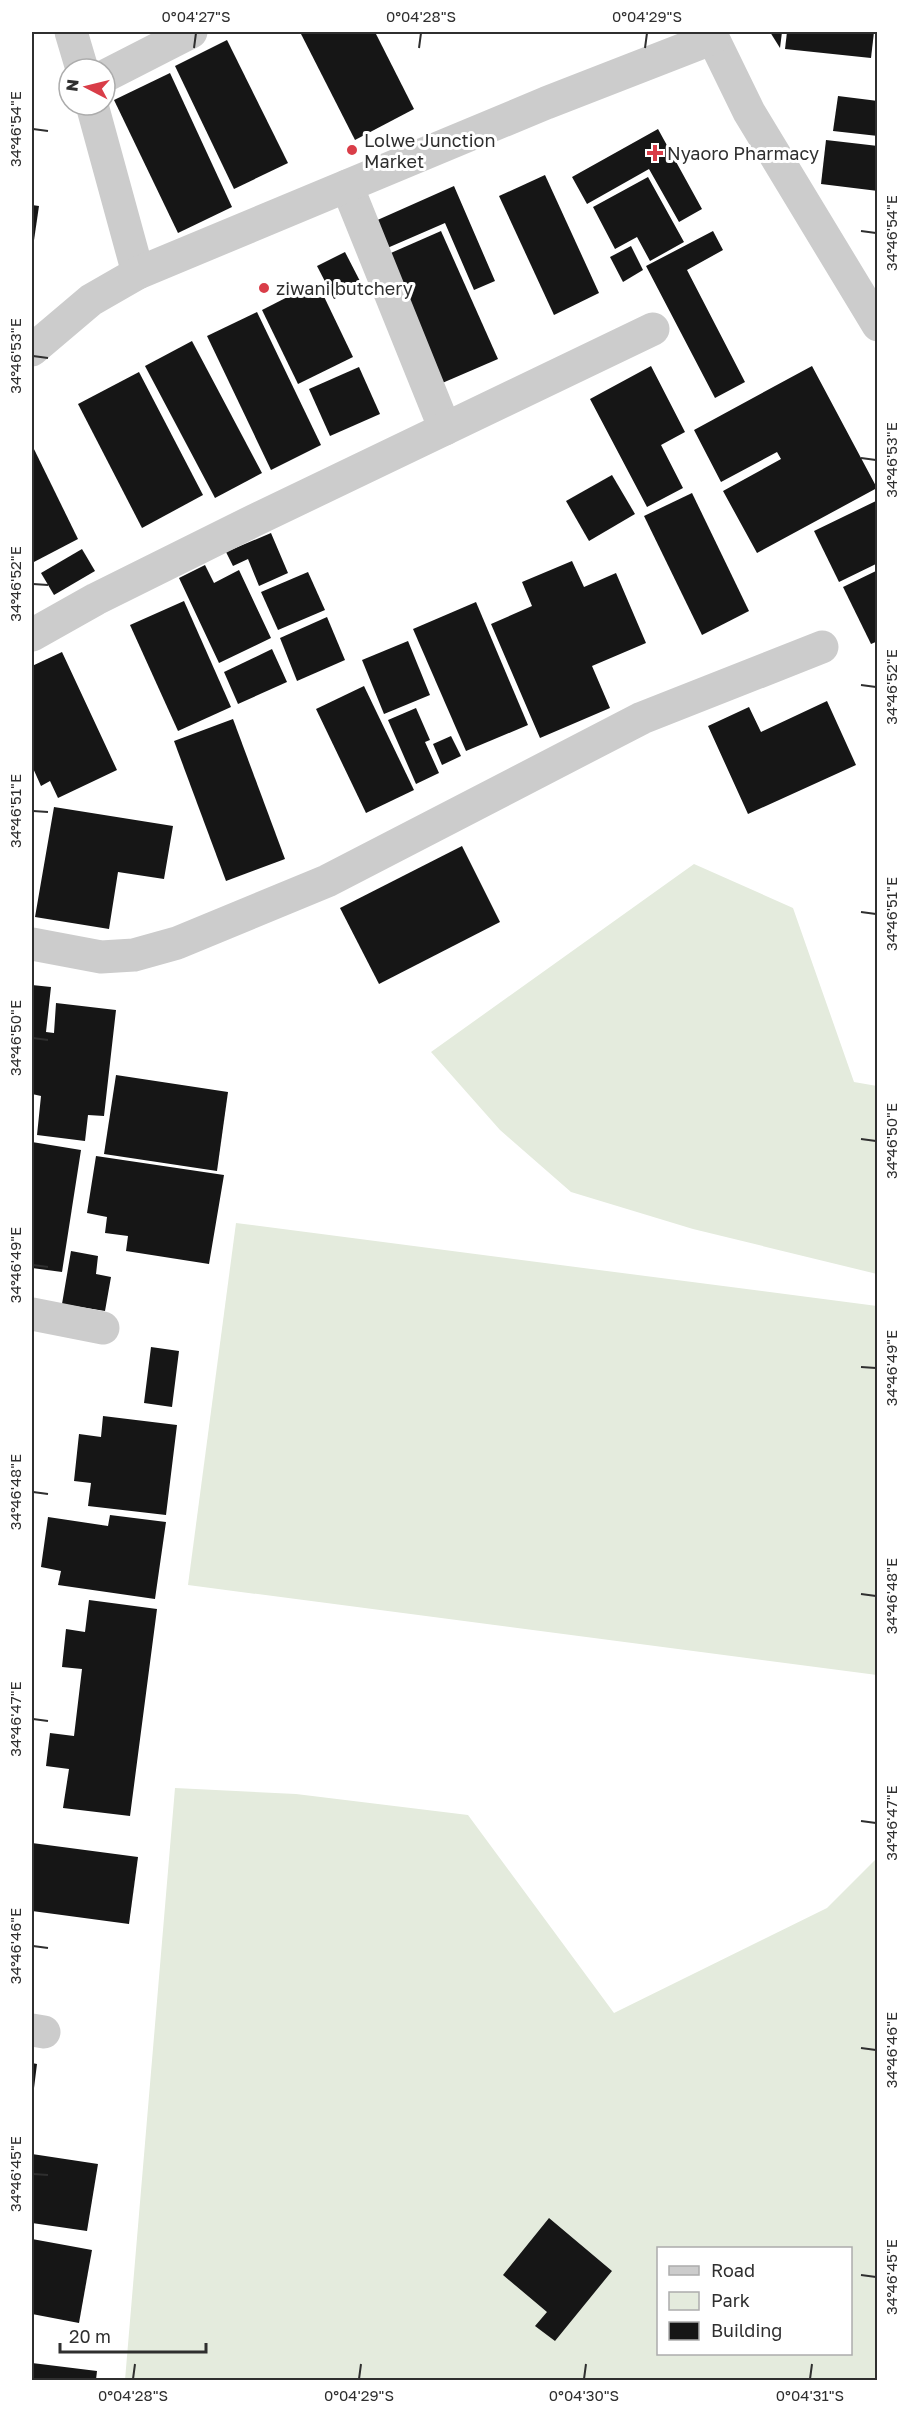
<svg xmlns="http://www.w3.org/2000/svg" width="909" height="2412" font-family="'Golos Text',sans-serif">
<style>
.green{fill:#e4ebdd;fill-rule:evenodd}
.building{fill:#161616}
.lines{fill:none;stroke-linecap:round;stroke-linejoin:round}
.minor{stroke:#ccc;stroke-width:33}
.tertiary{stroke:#ccc;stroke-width:33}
.ticks{fill:none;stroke:#2f2f2f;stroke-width:2}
.poi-dot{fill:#d93d48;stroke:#fff;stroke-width:2}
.labels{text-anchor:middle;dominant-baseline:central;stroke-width:6;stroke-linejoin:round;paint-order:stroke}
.poi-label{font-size:18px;fill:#2f2f2f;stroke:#fff;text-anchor:start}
.neatline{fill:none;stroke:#2f2f2f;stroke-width:2}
.ticks-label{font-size:15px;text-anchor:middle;fill:#2f2f2f}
</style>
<rect width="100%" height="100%" fill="#fff"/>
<g class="green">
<path d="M694,864l99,44 61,174 23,4v188l-184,-45 -122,-37 -71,-62 -69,-78z"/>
<path d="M236,1223l641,83v369l-689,-90z"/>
<path d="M175,1788l121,6 172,21 146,198 213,-105 50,-50v522h-752zM658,2248h192v106h-192z"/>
</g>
<g class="building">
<path d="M300,32h75l39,77 -59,31z"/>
<path d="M770,32h12l-2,16z"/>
<path d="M787,32h87l-3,26 -86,-9z"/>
<path d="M227,40l61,123 -54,26 -59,-123z"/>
<path d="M170,73l62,134 -54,26 -64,-133z"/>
<path d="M838,96l40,5v35l-45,-5z"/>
<path d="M658,129l44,80 -23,13 -30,-53 -62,35 -15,-27z"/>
<path d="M826,140l52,6v45l-57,-7z"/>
<path d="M545,175l54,118 -45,22 -55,-119z"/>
<path d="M648,177l36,65 -34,19 -13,-24 -22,12 -22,-42z"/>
<path d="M454,186l41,95 -21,9 -29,-67 -60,26 -12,-27z"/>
<path d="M32,205l7,1 -6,41h-1z"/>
<path d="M441,231l57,128 -58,25 -56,-128z"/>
<path d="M713,231l10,19 -36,20 58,112 -30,16 -69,-132z"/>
<path d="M631,246l12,24 -20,12 -13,-25z"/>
<path d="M345,252l17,33 -28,14 -17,-33z"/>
<path d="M317,282l36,75 -55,27 -36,-74z"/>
<path d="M257,312l64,133 -50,25 -64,-134z"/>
<path d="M192,341l70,132 -47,25 -70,-132z"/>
<path d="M651,366l34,66 -24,13 22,43 -36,19 -57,-108z"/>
<path d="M812,366l65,122 -120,65 -34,-62 58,-32 -4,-7 -56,30 -27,-52z"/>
<path d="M359,367l21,47 -50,22 -21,-47z"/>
<path d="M139,372l64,123 -61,33 -64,-124z"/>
<path d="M32,445l46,94 -46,24z"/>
<path d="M612,475l23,39 -46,27 -23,-40z"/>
<path d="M692,493l57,118 -47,24 -58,-119z"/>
<path d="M878,500v63l-39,19 -25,-51z"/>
<path d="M271,533l17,40 -29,13 -11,-27 -15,7 -7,-14z"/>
<path d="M82,549l13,22 -41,24 -13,-22z"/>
<path d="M572,561l12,26 32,-14 30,70 -54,23 18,42 -70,30 -49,-114 41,-18 -10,-24z"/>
<path d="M205,565l9,18 25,-13 32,68 -52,25 -40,-85z"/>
<path d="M878,570v71l-7,3 -28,-57z"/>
<path d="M308,572l17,38 -47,20 -17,-38z"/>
<path d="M184,601l47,106 -53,24 -48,-106z"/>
<path d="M476,602l52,123 -62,26 -53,-122z"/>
<path d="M327,617l18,43 -48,21 -17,-43z"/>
<path d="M408,641l22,54 -46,19 -22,-54z"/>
<path d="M272,649l15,33 -49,22 -14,-32z"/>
<path d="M62,652l55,118 -59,28 -8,-17 -9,5 -9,-20v-100z"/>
<path d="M364,686l50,104 -48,23 -50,-104z"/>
<path d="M827,701l29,64 -108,49 -40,-88 41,-19 12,25z"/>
<path d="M416,708l14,32 -5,2 14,31 -23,11 -28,-64z"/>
<path d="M233,719l52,140 -59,22 -52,-140z"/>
<path d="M451,736l10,20 -19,9 -9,-21z"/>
<path d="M54,807l119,19 -9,53 -46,-7 -9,57 -74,-12z"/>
<path d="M462,846l38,76 -121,62 -39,-76z"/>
<path d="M32,985l19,2 -5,45 8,1 2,-30 60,7 -12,106 -16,-1 -3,26 -48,-6 4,-39 -9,-2z"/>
<path d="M116,1075l112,17 -11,79 -113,-17z"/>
<path d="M32,1142l49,8 -19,122 -30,-4z"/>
<path d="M96,1156l128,19 -15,89 -83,-13 2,-15 -23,-3 2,-16 -20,-4z"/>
<path d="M71,1251l27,5 -2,18 15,3 -6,34 -43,-7z"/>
<path d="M151,1347l28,4 -7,56 -28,-4z"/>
<path d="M103,1416l74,9 -11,90 -78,-9 3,-23 -17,-2 5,-47 22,3z"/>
<path d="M110,1515l56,7 -11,77 -97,-14 3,-14 -20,-4 7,-50 60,9z"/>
<path d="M89,1600l68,9 -27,207 -67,-8 6,-39 -23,-3 4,-33 24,3 8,-67 -20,-2 4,-38 19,3z"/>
<path d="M32,1843l106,14 -9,67 -97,-13z"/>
<path d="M32,2063l5,1 -4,32h-1z"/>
<path d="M32,2154l66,10 -11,67 -55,-8z"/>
<path d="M549,2218l63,53 -57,70 -20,-15 12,-14 -44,-37z"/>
<path d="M32,2239l60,11 -13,73 -47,-9z"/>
<path d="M32,2363l65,8 -1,9h-64z"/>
</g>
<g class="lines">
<g class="minor">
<path d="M105,76l86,-44"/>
<path d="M347,186l98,243"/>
<path d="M32,635l64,-36 157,-78 400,-192"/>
<path d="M32,944l69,13 33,-2 43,-12 150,-62 315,-163 180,-71"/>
<path d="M32,1314l71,14"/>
<path d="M32,2030l12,2"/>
</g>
<g class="tertiary">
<path d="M71,32l11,37"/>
<path d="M710,32l39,80 129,213"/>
<path d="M92,105l46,168"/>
<path d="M32,350l59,-50 47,-27 408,-170 167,-65"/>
</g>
</g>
<path class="ticks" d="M194,48l2,-15M419,48l2,-15M645,48l2,-15M33,129l15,2M861,231l15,2M33,356l15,2M861,458l15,2M33,584l15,1M861,685l15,2M33,811l15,1M861,912l15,2M33,1038l15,2M861,1139l15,2M33,1265l15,2M861,1367l15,1M33,1492l15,2M861,1594l15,2M33,1719l15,2M861,1821l15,2M33,1946l15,2M861,2048l15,2M33,2174l15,1M861,2275l15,2M133,2379l2,-15M359,2379l2,-15M584,2379l2,-15M810,2379l2,-15"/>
<g class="poi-dot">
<circle cx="352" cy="150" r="6"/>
<path d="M652 144h6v6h6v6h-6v6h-6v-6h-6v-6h6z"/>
<circle cx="264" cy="288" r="6"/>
</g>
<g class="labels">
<g class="poi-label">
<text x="364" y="140">Lolwe Junction<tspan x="364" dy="21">Market</tspan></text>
<text x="667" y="153">Nyaoro Pharmacy</text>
<text x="276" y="288">ziwani butchery</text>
</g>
</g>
<rect width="909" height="2412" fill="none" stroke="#ffffff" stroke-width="66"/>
<rect x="657" y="2247" width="195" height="108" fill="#ffffff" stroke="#acacac" stroke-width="1.5"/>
<rect x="669" y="2266" width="30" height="9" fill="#cccccc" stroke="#acacac" stroke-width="1.5"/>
<text x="711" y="2277" font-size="18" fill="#2f2f2f">Road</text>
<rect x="669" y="2292" width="30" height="18" fill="#e4ebdd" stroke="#acacac" stroke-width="1.5"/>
<text x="711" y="2307" font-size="18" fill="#2f2f2f">Park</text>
<rect x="669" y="2322" width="30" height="18" fill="#161616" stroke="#acacac" stroke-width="1.5"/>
<text x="711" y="2337" font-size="18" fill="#2f2f2f">Building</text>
<g transform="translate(87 87) rotate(277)"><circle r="28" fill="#ffffff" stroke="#acacac" stroke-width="1.5"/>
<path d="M0-4.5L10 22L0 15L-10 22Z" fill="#d93d48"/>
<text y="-9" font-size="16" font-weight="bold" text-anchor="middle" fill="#2f2f2f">N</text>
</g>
<path d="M60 2343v9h146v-9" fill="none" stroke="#2f2f2f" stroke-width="3"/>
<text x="69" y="2343" font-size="18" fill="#2f2f2f" stroke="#ffffff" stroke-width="4.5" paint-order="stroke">20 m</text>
<rect x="33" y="33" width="843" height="2346" class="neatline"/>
<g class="ticks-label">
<text x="196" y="22">0°04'27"S</text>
<text x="421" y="22">0°04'28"S</text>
<text x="647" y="22">0°04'29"S</text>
<text transform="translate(16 129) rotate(-90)" y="5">34°46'54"E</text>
<text transform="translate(892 233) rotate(-90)" y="5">34°46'54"E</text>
<text transform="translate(16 356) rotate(-90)" y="5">34°46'53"E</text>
<text transform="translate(892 460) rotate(-90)" y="5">34°46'53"E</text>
<text transform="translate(16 584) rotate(-90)" y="5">34°46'52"E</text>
<text transform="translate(892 687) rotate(-90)" y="5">34°46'52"E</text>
<text transform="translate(16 811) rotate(-90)" y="5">34°46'51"E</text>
<text transform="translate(892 914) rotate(-90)" y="5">34°46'51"E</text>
<text transform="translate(16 1038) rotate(-90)" y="5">34°46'50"E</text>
<text transform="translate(892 1141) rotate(-90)" y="5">34°46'50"E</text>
<text transform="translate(16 1265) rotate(-90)" y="5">34°46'49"E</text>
<text transform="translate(892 1368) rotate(-90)" y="5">34°46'49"E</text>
<text transform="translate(16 1492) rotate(-90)" y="5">34°46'48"E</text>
<text transform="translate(892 1596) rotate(-90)" y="5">34°46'48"E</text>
<text transform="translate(16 1719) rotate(-90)" y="5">34°46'47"E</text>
<text transform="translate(892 1823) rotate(-90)" y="5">34°46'47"E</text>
<text transform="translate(16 1946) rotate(-90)" y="5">34°46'46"E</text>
<text transform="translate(892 2050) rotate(-90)" y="5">34°46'46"E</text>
<text transform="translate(16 2174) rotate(-90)" y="5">34°46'45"E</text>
<text transform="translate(892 2277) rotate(-90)" y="5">34°46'45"E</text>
<text x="133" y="2401">0°04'28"S</text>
<text x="359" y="2401">0°04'29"S</text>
<text x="584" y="2401">0°04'30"S</text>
<text x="810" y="2401">0°04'31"S</text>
</g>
</svg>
